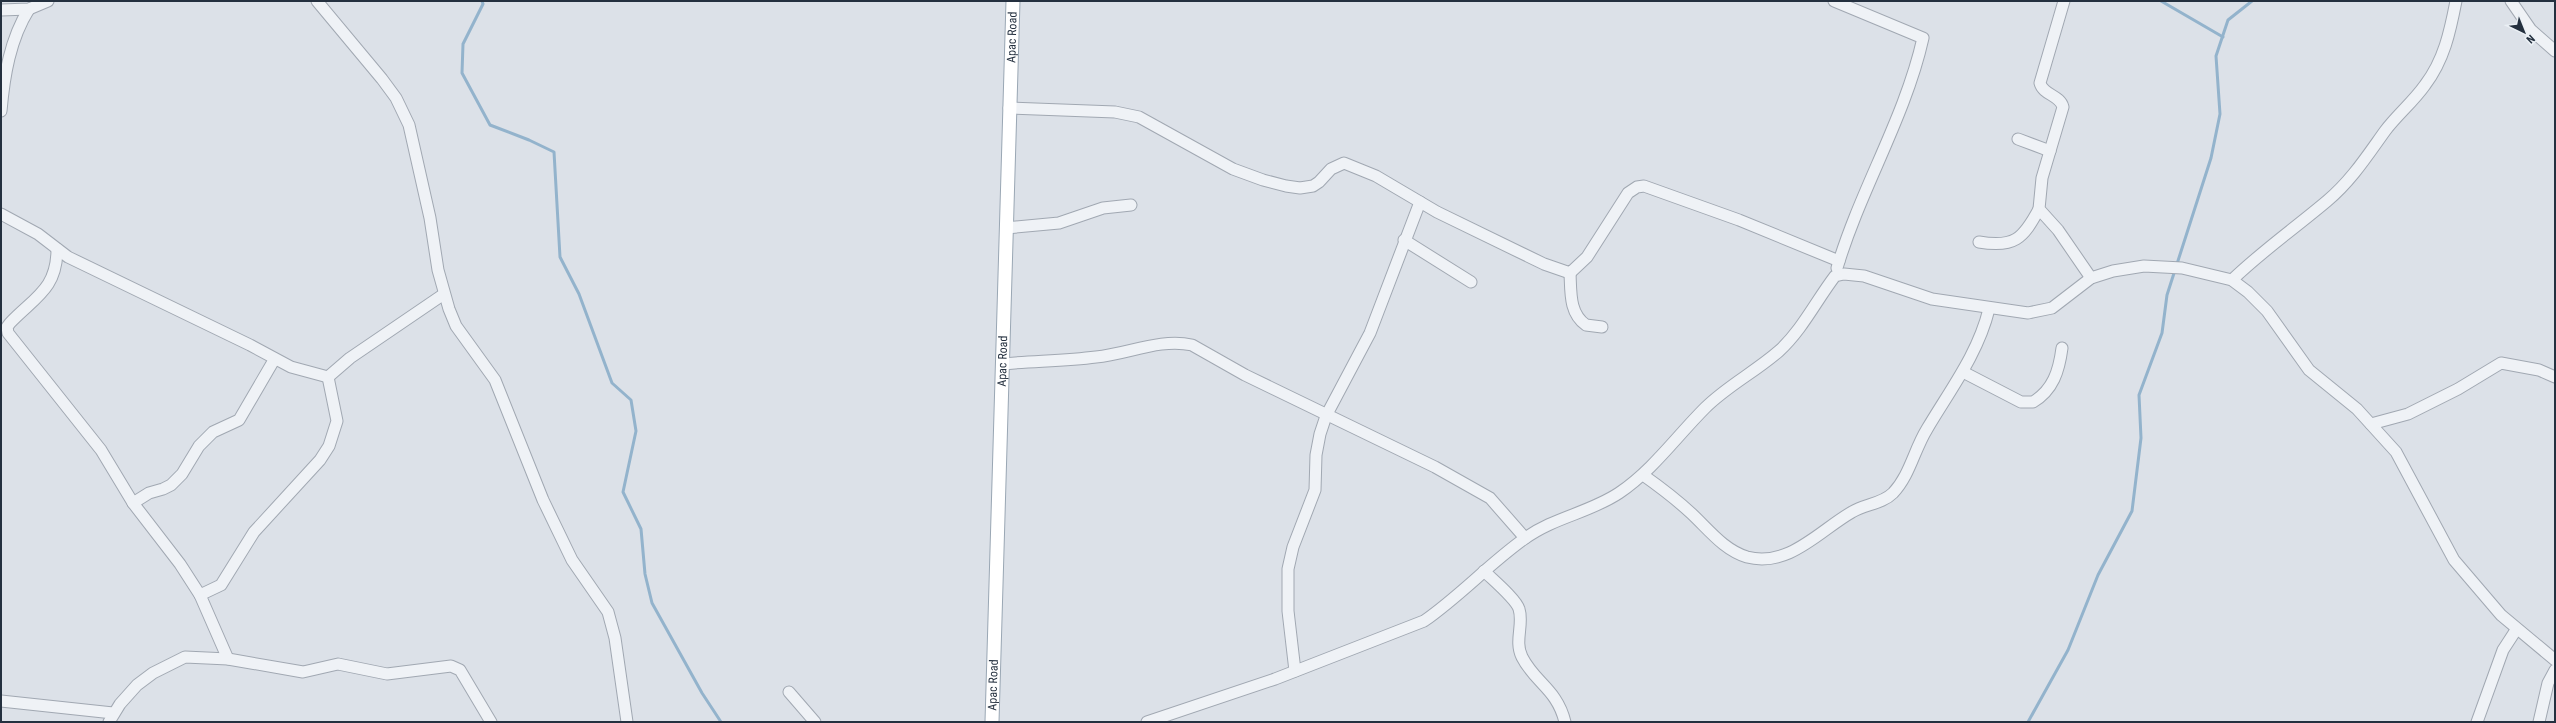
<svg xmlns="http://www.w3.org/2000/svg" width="2556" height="723" font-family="'Roboto Condensed',sans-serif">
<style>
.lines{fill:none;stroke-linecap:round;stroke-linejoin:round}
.stream{stroke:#93b3cc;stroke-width:3}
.minor-casing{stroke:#a1a8b2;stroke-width:13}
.major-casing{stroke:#9aa7b4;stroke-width:15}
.minor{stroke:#eff2f6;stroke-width:11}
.major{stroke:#fff;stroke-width:13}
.labels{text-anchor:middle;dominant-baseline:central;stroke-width:3;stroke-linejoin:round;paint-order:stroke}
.street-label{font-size:12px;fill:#24303f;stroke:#ebf0f5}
</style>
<rect width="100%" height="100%" fill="#dce1e8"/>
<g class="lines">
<g class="stream">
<path d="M482,1l1,3 -20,40 -1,29 28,52 39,15 25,12 6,105 19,37 33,89 19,17 5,31 -13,61 18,37 4,45 7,29 50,90 19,29"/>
<path d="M2161,1l62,36"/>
<path d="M2028,722l40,-72 30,-75 34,-64 9,-73 -2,-43 23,-62 5,-38 44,-137 9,-44 -4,-58 12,-36 24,-19"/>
</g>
<defs>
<g id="minor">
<path d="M317,1l65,78 14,19 13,27 21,93 8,52 11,39 7,17 39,54 48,120 29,60 36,52 7,26 12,84"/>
<path d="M1834,1l89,37c-18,80 -63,152 -86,230"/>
<path d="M2064,1l-24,82c3,12 20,12 23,24l-21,71 -3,31 19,21 33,48"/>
<path d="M2511,1l20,29 24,21"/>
<path d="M1,10l28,-1 19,-8"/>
<path d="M1009,108l106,4 24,5 94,52 30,11 23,6 14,2 13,-2 6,-4 12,-13 13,-6 32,13 61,36 107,52 26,9 17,-16 41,-64 9,-6 7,-1 95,34 100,41"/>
<path d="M1,111c3,-35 9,-72 28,-102"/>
<path d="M2018,139l32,12"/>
<path d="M1,214l37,20 30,23 182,88 41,22 37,10 22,-19 94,-64"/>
<path d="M1006,228l53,-5 44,-15 28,-3"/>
<path d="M1404,240l67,42"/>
<path d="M1979,242c35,6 44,-3 60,-33"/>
<path d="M57,249c0,40 -22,48 -47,74l-3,4 1,6 93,117 32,53 47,61 20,31"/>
<path d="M1570,273c1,19 -1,40 16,52l16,2"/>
<path d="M2232,280c30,-29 63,-52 95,-79 24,-20 40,-45 58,-70 12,-16 28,-29 40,-46 19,-25 25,-53 31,-84"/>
<path d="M1002,364c31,-3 63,-3 94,-7 32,-3 64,-19 96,-12l53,30 190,92 55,31 35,40"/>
<path d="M1963,372l58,30h12c20,-12 26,-31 29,-54"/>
<path d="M2371,424l37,-10 50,-25 43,-26 38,7 16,7"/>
<path d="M1643,475c17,12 34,25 49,39 17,16 32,36 55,43 42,11 73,-27 105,-45 13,-8 30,-8 41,-19 17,-18 21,-43 34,-64 23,-39 51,-75 62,-120"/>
<path d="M133,503l16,-10 14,-4 8,-4 11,-11 17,-28 14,-14 26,-12 35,-60"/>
<path d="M1484,571c8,8 32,28 35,38 5,15 -5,32 3,48 13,26 35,32 43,65"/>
<path d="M228,659l-28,-64 21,-10 33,-53 66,-72 9,-14 8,-25 -9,-44"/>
<path d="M1295,671l-7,-60v-42l5,-22 22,-57 1,-35 4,-21 6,-18 44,-83 50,-131"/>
<path d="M789,692l26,30"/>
<path d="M1,701l112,12"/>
<path d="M109,722l11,-18 17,-19 16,-12 32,-16 43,2 75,13 35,-8 49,10 64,-8 9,4 31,52"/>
<path d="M1147,722l128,-43 149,-58c36,-25 65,-57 100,-82 30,-22 65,-26 95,-46 34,-23 57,-56 86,-85 22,-22 50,-36 74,-57 23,-21 37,-50 56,-75l9,-2 20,2 68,23 96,14 24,-5 39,-30 22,-7 31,-5 38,2 50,12 16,12 19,19 42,59 48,39 39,43 58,108 47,55 54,45"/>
<path d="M2477,722l26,-72 13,-20"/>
<path d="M2539,722l9,-39 7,-13"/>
</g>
<g id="major">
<path id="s1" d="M992,722l21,-721"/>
</g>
</defs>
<use href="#minor" class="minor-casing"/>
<use href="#major" class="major-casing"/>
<use href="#minor" class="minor"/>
<use href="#major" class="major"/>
</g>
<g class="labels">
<g class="street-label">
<text stroke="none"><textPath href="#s1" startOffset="685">Apac Road</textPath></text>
<text stroke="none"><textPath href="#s1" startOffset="361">Apac Road</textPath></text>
<text stroke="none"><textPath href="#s1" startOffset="37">Apac Road</textPath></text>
</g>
</g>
<rect width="2556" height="723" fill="none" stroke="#24303f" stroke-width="4"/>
<g transform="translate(2524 32) rotate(137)" stroke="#ebf0f5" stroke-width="3" paint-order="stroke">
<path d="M0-3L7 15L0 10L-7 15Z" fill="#24303f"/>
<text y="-6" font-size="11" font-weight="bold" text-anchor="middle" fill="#24303f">N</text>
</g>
</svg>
